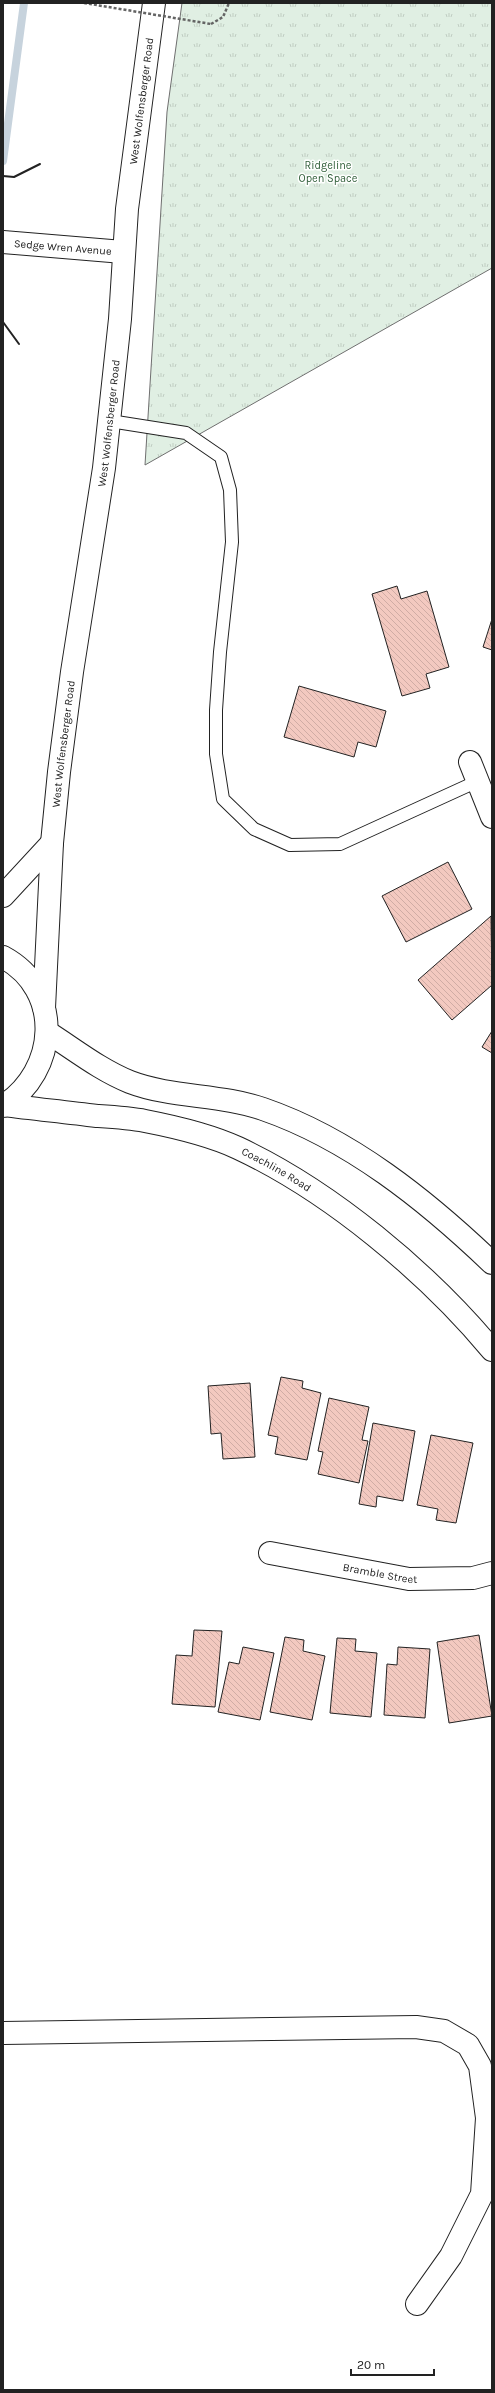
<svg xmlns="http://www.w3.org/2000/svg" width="495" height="2393" font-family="Karla,sans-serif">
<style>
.park{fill:url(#park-tufts);stroke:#6f6f6f}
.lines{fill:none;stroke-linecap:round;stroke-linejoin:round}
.stream{stroke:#c7d3dd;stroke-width:8}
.building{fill:url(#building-back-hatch);stroke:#222}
.service-casing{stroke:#222;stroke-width:14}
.minor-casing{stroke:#222;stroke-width:24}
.secondary-casing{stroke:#222;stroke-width:24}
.primary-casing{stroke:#222;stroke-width:24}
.path{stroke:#646464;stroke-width:2.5;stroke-dasharray:3 2;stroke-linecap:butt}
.service{stroke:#fff;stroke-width:12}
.minor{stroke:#fff;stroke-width:22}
.secondary{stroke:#fff;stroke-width:22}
.primary{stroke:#fff;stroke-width:22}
.path-bridge{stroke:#646464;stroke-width:2.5;stroke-dasharray:3 2;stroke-linecap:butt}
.wall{stroke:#222;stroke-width:2}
.labels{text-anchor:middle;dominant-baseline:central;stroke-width:3;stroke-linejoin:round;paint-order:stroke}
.street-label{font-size:11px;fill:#222;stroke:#fff}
.park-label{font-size:11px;fill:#2f5e38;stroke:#fff}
</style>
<defs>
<pattern id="park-tufts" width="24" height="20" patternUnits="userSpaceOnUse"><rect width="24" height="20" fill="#e0efe3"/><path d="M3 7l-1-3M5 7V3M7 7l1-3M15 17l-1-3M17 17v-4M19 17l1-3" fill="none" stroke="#c0cdc2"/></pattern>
<pattern id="building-back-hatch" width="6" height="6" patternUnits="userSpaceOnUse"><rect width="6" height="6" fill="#f3c9c0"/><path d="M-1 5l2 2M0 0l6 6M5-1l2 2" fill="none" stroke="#d0aca5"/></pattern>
</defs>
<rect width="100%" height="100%" fill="#fff"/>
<path class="park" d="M182,3h310v265l-347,197 22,-353z"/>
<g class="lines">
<path class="stream" d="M3,161l21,-158"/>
</g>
<g class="building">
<path d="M397,586l4,13 26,-8 22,76 -23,7 4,14 -28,8 -30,-102z"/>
<path d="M492,619v31l-9,-3z"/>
<path d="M299,686l87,25 -10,36 -18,-5 -4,15 -70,-20z"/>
<path d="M448,862l24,47 -66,33 -24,-46z"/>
<path d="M491,916l1,69 -40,35 -34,-40z"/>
<path d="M492,1031v22l-10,-6z"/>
<path d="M281,1377l22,4 -1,7 19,5 -14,67 -32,-6 3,-17 -10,-2z"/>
<path d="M250,1383l5,74 -32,2 -2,-26 -10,1 -3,-48z"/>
<path d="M329,1398l40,9 -7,33 6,1 -9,42 -41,-9 5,-22 -5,-1z"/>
<path d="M373,1423l42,8 -12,70 -26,-5 -1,11 -17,-3z"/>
<path d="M431,1435l42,8 -17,80 -20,-3 2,-11 -21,-4z"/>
<path d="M194,1630l28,1 -7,76 -43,-3 4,-49 16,1z"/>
<path d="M479,1635l13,81 -43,7 -12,-81z"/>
<path d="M285,1637l19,3 -1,11 22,5 -13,64 -42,-8z"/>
<path d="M337,1638l19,1 -1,12 22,2 -6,64 -41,-4z"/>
<path d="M243,1647l31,6 -14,67 -42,-8 11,-50 10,2z"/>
<path d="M398,1647l32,2 -5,69 -41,-3 3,-51 10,1z"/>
</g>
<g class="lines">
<defs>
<path id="service" d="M110,421l76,12 35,24 9,33 2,52 -12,110 -4,58v44l7,45 31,30 36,16 50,-1 138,-63"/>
<g id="minor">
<path id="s1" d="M3,242l120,10"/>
<path d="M470,762l22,55"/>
<path id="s2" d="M270,1553l139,26 64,-1 19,-5"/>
<path d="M3,2033l413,-6 28,4 24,14 12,21 7,52 -5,76 -31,62 -34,48"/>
</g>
<g id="secondary">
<path d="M3,896l49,-53"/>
<path id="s3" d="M44,1008l8,-165 7,-71 13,-100 32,-204 16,-149 7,-110 27,-206"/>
<path d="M47,1032c27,17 53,38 83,50 42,16 90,12 133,27 87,30 163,91 229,154"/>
<path id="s4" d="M4,1105c31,4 62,7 93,11 16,1 33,2 48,5 31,6 65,14 93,27 92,43 189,124 254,202"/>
</g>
<path id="primary" d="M3,957c61,33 55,114 0,149"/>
</defs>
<use href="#service" class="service-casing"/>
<use href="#minor" class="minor-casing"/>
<use href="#secondary" class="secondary-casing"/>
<use href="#primary" class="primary-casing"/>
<path class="path" d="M211,24l12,-7 6,-14"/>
<use href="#service" class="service"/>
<use href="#minor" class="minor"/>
<use href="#secondary" class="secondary"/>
<use href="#primary" class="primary"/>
<path class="path-bridge" d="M84,3l127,21"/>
<g class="wall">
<path d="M3,176l11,1 26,-13"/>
<path d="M3,322l16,22"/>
</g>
</g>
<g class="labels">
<g class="street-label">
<text stroke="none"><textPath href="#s3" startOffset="913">West Wolfensberger Road</textPath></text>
<text stroke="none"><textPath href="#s1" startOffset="60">Sedge Wren Avenue</textPath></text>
<text stroke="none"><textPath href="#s3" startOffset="589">West Wolfensberger Road</textPath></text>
<text stroke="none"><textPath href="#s3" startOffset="265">West Wolfensberger Road</textPath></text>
<text stroke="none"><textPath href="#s4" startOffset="283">Coachline Road</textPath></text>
<text stroke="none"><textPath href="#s2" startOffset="112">Bramble Street</textPath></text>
</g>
<g class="park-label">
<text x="328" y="165">Ridgeline<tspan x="328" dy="13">Open Space</tspan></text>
</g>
</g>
<rect width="495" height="2393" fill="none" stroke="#222222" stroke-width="8"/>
<path d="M351 2369v6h83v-6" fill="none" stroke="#222222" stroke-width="2"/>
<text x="357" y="2369" font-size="12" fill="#222222" stroke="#ffffff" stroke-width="3" paint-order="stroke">20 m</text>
</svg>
